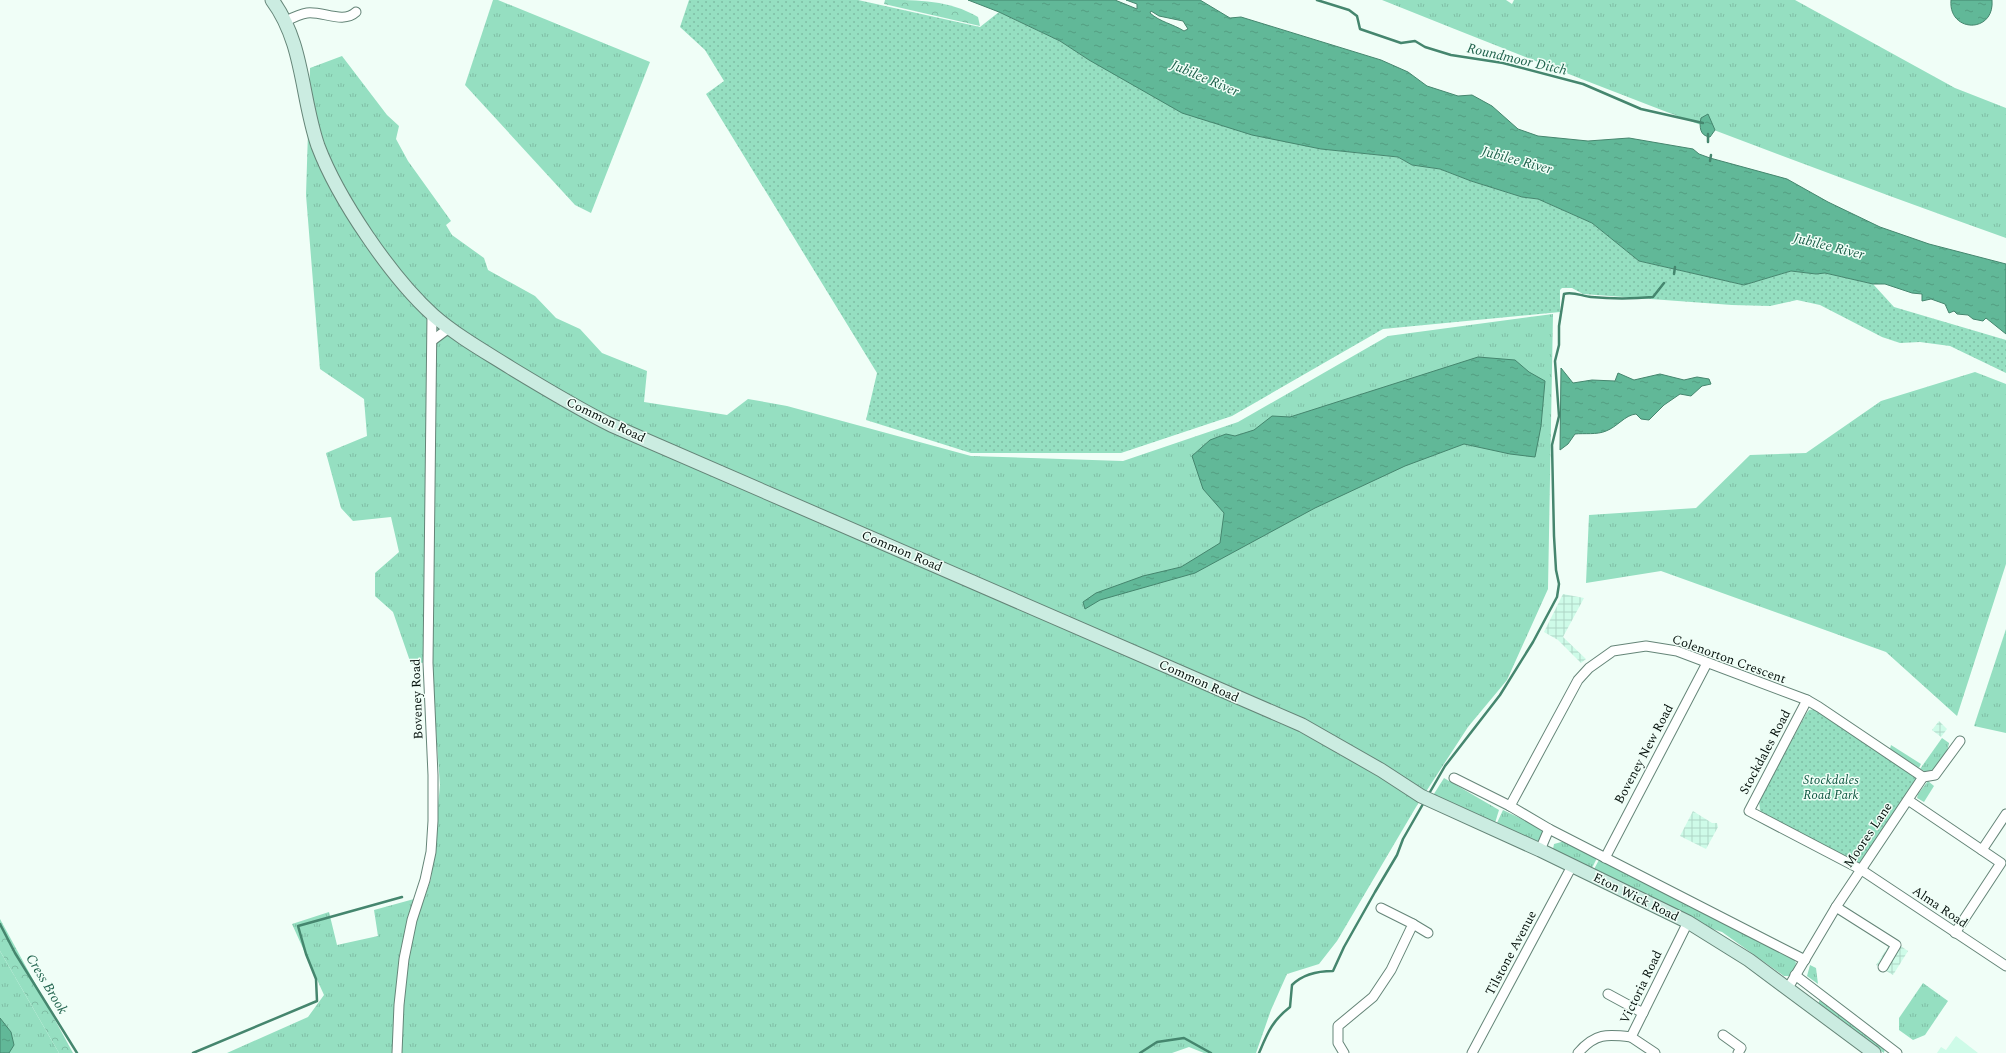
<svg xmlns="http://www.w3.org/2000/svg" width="2006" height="1053" font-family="Spectral,serif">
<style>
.built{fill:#cefbe8}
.industrial{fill:url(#industrial-grid)}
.grass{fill:url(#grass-tufts)}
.forest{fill:url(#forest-crowns)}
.park{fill:url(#park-dots)}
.water{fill:url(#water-ripples);stroke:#45866e;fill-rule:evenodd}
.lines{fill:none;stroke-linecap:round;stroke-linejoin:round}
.stream{stroke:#45866e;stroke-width:2.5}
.street-casing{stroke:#658578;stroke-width:11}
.secondary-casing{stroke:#658578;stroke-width:15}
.street{stroke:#fff;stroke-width:9}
.secondary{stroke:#cbece1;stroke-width:13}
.labels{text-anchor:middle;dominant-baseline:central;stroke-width:3;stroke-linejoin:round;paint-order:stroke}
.street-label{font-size:13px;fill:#05110c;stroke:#f0fef7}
.park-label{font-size:13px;font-style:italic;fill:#0c553f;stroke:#f0fef7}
.water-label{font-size:14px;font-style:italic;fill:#1f624c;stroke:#f0fef7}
</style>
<defs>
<pattern id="industrial-grid" width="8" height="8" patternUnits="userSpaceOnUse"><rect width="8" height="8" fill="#cefbe8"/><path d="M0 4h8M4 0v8" fill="none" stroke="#afd6c6"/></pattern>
<pattern id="grass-tufts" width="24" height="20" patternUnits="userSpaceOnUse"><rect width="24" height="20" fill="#95dfc1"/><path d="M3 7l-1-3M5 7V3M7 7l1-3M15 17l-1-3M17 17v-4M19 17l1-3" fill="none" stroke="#7fbea5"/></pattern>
<pattern id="forest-crowns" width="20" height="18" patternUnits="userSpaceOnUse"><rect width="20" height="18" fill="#95dfc1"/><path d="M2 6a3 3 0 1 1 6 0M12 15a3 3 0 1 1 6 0" fill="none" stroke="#7fbea5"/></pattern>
<pattern id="park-dots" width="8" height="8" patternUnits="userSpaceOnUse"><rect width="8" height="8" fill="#95dfc1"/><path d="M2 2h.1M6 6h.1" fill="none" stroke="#7fbea5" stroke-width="1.8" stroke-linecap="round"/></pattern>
<pattern id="water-ripples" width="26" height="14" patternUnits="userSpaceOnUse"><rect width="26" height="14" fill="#61b898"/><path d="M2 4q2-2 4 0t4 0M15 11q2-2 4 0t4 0" fill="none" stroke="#539d82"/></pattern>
</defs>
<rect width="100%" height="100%" fill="#f0fef7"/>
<path class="built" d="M1956,1036l22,17h-41l4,-6 5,3z"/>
<g class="industrial">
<path d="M1563,594l21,4 -21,39 23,22 -5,4 -23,-23 -14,-8z"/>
<path d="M1939,721l8,8 -6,8 -9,-7z"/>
<path d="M1693,811l19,12h5l1,4 -12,22 -26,-13z"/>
<path d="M1851,912l57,39 -15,24 -17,-10 14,-21z"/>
</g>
<g class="grass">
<path d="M493,0h5l152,62 -59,151 -16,-8 -110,-120z"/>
<path d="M1382,0h124l6,4 2,-4h281l160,88 51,20v130c-209,-75 -417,-155 -624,-238z"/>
<path d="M342,56l45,59 12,11 -3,13 12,22 43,60 -5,4 6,10 32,23 4,12 47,26 21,22 24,11 22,24 45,18 -3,31 83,13 21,-16 39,7 184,50 152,5 115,-39 150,-86 165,-22 -5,275 -41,91 -39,47 -52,80 -79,134 -18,23 -32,10 -16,36 -15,43h-52l-15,-6 -17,6h-945l81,-36 16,-22 -32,-71 37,-12 8,33 41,-9 -4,-26 40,-11 9,3 8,-23 9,-94 -9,-123 -20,2 -18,-52 -18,-16v-23l24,-21 -8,-35 -38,4 -12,-13 -15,-55 41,-17 -3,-37 -44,-30 -14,-174 4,-127z"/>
<path d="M1975,372l31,12v180l-49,152 -71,-64 -225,-81 -75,12 3,-68 107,-7 54,-53 56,-2 75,-52z"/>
<path d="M2006,629v104l-32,-7z"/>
<path d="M1942,738l7,5 -5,22 -16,8 -8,-4z"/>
<path d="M1891,745l30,19 -2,4 -29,-19z"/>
<path d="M1444,778l55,32 -4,13 -63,-26z"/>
<path d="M1928,781l6,5 -10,16 -7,-4 1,-4z"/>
<path d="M1503,810l44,21 -4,9 -9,2 -38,-17z"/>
<path d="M1565,841l32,17 -6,12 -35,-17 -3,-4 1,-5z"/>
<path d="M1600,858l193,99 3,6 -2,9 -5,4h-5l-62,-44 -16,-5 -113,-56z"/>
<path d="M0,951l59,102h-59z"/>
<path d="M1810,965l6,3 2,16 -11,-8z"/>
<path d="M1923,983l25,18 -23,34 -12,5 -14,-10v-12z"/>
<path d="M1819,1001h5l61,47 -1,5 -12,-7 -53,-42z"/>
</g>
<g class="forest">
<path d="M885,0c34,0 64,0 93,17l2,9 -96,-22z"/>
<path d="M0,919l73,134h-14l-59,-102z"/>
</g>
<g class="park">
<path d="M689,0h169l122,27 19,-15 61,29 29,19 21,11 211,78 77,8 14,8 28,4 31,12 51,16 16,2 54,24 47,38 105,24 47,-14 25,3 9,-1 48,11 21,23 112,33v33l-56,-27 -30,-4 -20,1 -18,-6 -62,-32 -23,-5 -27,6 -38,-1 -149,-11 -11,-6h-10l-2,2v22l-177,17 -151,87 -111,37h-150l-105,-33 11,-47 -171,-279 18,-13 -19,-31 -25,-23z"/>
<path d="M1814,709l100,65 3,5 -57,85h-4l-92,-48 -4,-6 -1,-9 47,-87 3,-4z"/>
</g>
<g class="water">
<path d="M968,0h147l22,9v-5l-11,-4h74l30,18 11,-1 140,43 27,12 19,14 31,10 14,-1 20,11 26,23 20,7 50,5 41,-3 64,11 6,5 11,4 77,21 41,23 52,25 49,17 77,20v70l-20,-16 -3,3 -10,-2 -5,-4 -11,-1 -3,-3 -5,2 -4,-9 -14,-5 -9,2v-7l-10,-1 -27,-9h-12l-48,-11 -9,1 -25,-3 -47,14 -105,-24 -47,-38 -54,-24 -16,-2 -51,-16 -31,-12 -28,-4 -14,-8 -77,-8 -69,-14 -70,-22 -93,-53 -29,-19 -61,-29zM1151,11l8,5 24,5 5,8 -4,2c-11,-7 -24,-9 -34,-18z"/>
<path d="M1951,0h41c3,34 -44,33 -41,0z"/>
<path d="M1708,114l7,16 -5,7c-10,-1 -11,-10 -9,-19z"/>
<path d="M1478,357l37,3 14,12 16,9 -4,45 -6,31 -25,-3 -46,-10 -59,22 -90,42 -120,65 -95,27 -15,9 -2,-7 13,-9 47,-17 38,-9 39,-24 4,-30 -21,-24 -11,-33 18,-16 16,-6 9,2 19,-6 18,-14 18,1z"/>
<path d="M1561,368l12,15 19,-3 23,1 3,-8 16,7 26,-6 24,6 13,-3 12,2 2,5 -9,2 -11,10 -11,-2 -16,11 -15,15 -8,-1 -5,-5c-11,1 -19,13 -30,17 -9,4 -22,2 -31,3l-7,10 -8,6z"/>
<path d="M0,1018l11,14 3,13 -5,8h-9z"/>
</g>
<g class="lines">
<g class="stream">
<path d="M1317,0l32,10 8,6 3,13 41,14 14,-2 10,6 26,8 52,8 80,21 58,25 62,14"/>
<path d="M1708,142v-8"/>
<path d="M1710,161l1,-6"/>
<path d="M1674,274l1,-7"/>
<path d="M1430,792l15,-26 55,-71 33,-53 24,-45 2,-13 -3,-14 -2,-34 -2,-91 7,-29 -4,-55 4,-16v-19l5,-32c8,-3 18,2 27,3 21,2 41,2 62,0l11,-14"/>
<path d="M0,924l15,29 62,100"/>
<path d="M193,1053l124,-52 -1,-22 -10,-25 -8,-28 104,-29"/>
<path d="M1140,1053l17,-11 27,-4 27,15"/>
<path d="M1259,1053c9,-21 13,-32 31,-46l2,-22c11,-11 26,-14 41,-14l11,-24 31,-55 22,-37 6,-16 20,-35"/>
</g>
<defs>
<g id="street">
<path d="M286,21c6,-3 14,-7 21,-8 16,-2 36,11 49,-1"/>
<path d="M433,340l16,-12"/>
<path d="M1807,700l-58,111 111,58 146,97"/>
<path d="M1923,777l12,-2 25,-34"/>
<path d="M1454,778l56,28"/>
<path d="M1908,800l93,63 -46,70"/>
<path d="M1540,850l9,-21"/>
<path d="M1982,850l24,-36"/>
<path d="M1605,858l102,-195"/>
<path d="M1836,907l60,38 -13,22"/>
<path d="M1413,924l15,9"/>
<path d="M1805,960l-256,-131 -39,-23 68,-126 11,-12 24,-17 33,-5 31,5 130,49 12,7 104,70"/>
<path d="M1795,975l102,78"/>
<path d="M1788,988l48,-81 87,-130"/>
<path d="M1608,994l35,19"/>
<path d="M1723,1035l18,13 -3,5"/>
<path d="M397,1053l2,-48 5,-46 8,-39 13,-40 6,-28 2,-31v-46l-5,-112 4,-349"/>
<path d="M1344,1053l-6,-10v-17l35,-29 18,-27 22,-46 -32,-16"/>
<path d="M1472,1053l100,-187"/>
<path d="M1578,1053c17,-20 29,-19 53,-16"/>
<path d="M1655,1053l-24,-16 57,-115"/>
</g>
<path id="secondary" d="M272,0c32,43 29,97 46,146 20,53 73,131 115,169 24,21 51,36 78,53 33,20 66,40 100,57l691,300 79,45 40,26 119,54 148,72 61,38 125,93"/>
</defs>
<use href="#street" class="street-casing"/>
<use href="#secondary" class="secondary-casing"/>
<use href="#street" class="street"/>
<use href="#secondary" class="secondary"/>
</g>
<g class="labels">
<g class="street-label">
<text transform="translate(606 420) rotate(26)">Common Road</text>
<text transform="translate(902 551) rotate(23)">Common Road</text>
<text transform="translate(1729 659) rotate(20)">Colenorton Crescent</text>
<text transform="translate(1199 681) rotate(24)">Common Road</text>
<text transform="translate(417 699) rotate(-92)">Boveney Road</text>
<text transform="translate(1765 752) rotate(-62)">Stockdales Road</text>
<text transform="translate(1644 754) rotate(-62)">Boveney New Road</text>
<text transform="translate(1868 835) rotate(-56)">Moores Lane</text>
<text transform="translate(1636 897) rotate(26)">Eton Wick Road</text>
<text transform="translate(1940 907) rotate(34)">Alma Road</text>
<text transform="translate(1511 953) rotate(-62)">Tilstone Avenue</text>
<text transform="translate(1641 987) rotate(-64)">Victoria Road</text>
</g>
<g class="park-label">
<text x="1831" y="780">Stockdales<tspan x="1831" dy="15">Road Park</tspan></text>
</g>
<g class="water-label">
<text transform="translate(1517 59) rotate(13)">Roundmoor Ditch</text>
<text transform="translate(1205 78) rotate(23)">Jubilee River</text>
<text transform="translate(1517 160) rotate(15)">Jubilee River</text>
<text transform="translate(1829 246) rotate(14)">Jubilee River</text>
<text transform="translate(47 984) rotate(59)">Cress Brook</text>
</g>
</g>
</svg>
